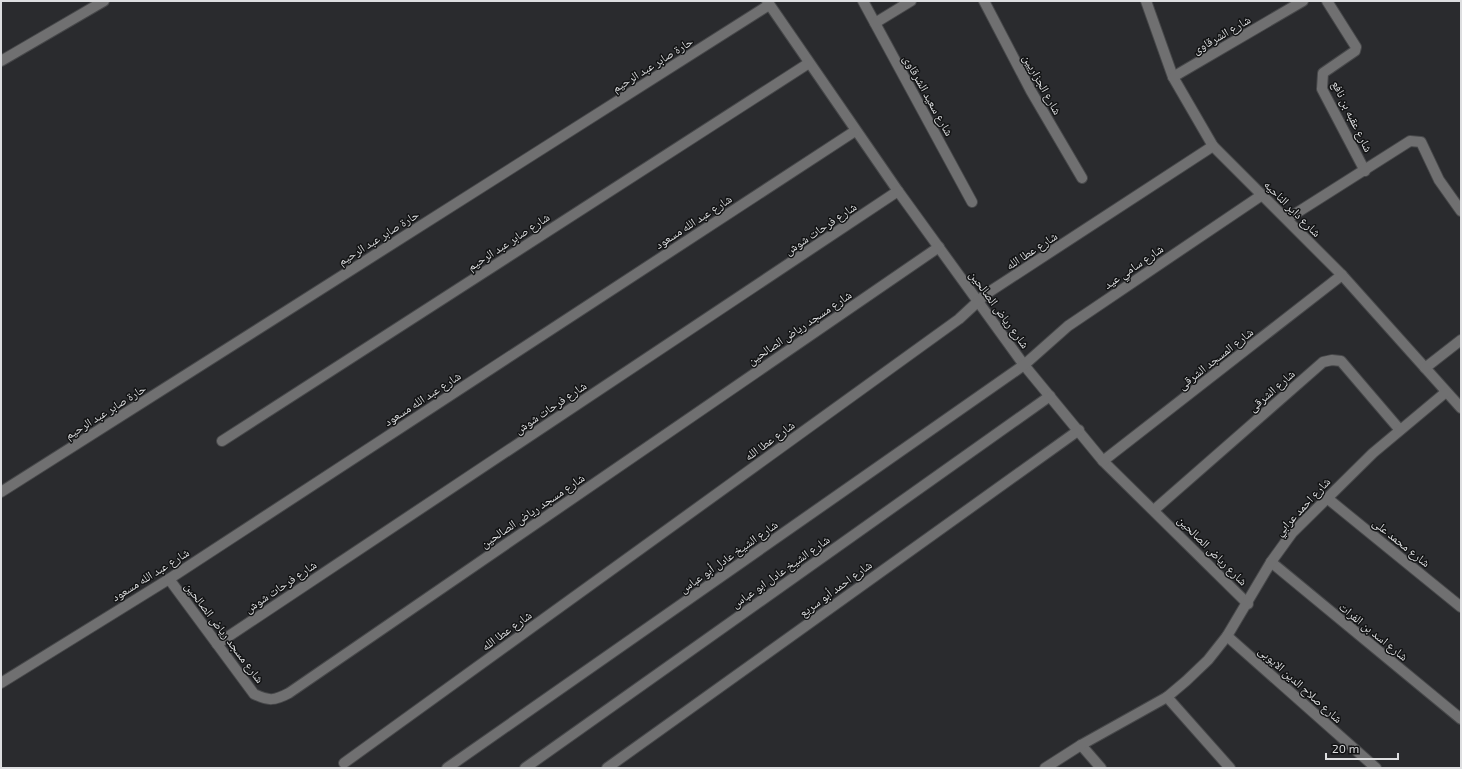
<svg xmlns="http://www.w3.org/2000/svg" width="1462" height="769" font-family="'Exo 2','Noto Naskh Arabic',sans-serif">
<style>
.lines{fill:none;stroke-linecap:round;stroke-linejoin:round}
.minor-casing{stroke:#47484a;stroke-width:12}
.minor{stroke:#707071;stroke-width:10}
.labels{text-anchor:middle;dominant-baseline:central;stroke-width:3;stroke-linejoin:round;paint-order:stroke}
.street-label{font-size:12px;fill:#dddee0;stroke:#131415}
</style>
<rect width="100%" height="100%" fill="#2a2b2e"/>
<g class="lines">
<defs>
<g id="minor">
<path d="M767,1l131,190 126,174 79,96 145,143"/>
<path d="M863,1l109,201"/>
<path d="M984,1l47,90 51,87"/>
<path d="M1146,1l27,76 40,69 129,129 119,133"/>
<path d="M1327,1l29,46 -1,4 -32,22 -1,16 43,82"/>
<path d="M875,23l36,-22"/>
<path d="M1,61l103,-60"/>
<path d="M1173,77l130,-76"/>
<path d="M1287,219l123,-78 11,1 18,38 22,31"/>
<path d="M1425,368l36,-28"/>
<path d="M222,441l587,-378"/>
<path d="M1103,461l239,-186"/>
<path d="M1,492l768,-487"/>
<path d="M1327,498l134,109"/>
<path d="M1154,510l169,-148 9,-2 9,1 59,69"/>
<path d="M1271,562l190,157"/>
<path d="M169,579l85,115c15,7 20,7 35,-1l650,-446"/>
<path d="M1227,636l149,132"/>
<path d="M217,644l681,-453"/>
<path d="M1,683l168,-104 686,-448"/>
<path d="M1167,697l63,71"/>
<path d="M1081,745l20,23"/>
<path d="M344,763l615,-444 27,-25 227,-148"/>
<path d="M447,768l577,-403 44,-39 194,-131"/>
<path d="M525,768l525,-372"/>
<path d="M607,768l472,-338"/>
<path d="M1045,768l36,-23 86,-48 19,-16 22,-21 19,-24 44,-74 21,-29 81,-80 73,-61"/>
</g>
</defs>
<use href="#minor" class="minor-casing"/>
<use href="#minor" class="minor"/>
</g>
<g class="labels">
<g class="street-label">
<text transform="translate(1221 34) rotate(-30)">شارع الشرقاوى</text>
<text transform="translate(652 64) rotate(-32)">حارة صابر عبد الرحيم</text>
<text transform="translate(1043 84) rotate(61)">شارع الجزاريين</text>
<text transform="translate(929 95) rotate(61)">شارع سعيد الشرقاوى</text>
<text transform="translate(1353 116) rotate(64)">شارع عقبه بن نافع</text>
<text transform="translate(1293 208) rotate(45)">شارع داير الناحيه</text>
<text transform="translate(693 221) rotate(-33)">شارع عبد الله مسعود</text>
<text transform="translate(820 228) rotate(-34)">شارع فرحات شوش</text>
<text transform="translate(378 237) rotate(-32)">حارة صابر عبد الرحيم</text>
<text transform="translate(508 241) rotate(-33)">شارع صابر عبد الرحيم</text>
<text transform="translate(1031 250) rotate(-33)">شارع عطا الله</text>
<text transform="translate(1133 266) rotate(-34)">شارع سامي عيد</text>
<text transform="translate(1000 309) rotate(54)">شارع رياض الصالحين</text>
<text transform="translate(799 327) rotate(-34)">شارع مسجد رياض الصالحين</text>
<text transform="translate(1215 358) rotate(-38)">شارع المسجد الشرقى</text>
<text transform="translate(1271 390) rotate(-41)">شارع الشرقى</text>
<text transform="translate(422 398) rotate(-33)">شارع عبد الله مسعود</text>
<text transform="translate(550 407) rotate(-34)">شارع فرحات شوش</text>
<text transform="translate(105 411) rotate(-32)">حارة صابر عبد الرحيم</text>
<text transform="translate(769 440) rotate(-36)">شارع عطا الله</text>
<text transform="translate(1302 506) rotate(-47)">شارع احمد عرابي</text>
<text transform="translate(532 510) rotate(-34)">شارع مسجد رياض الصالحين</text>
<text transform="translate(1402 542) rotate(39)">شارع محمد على</text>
<text transform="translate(1213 550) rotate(45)">شارع رياض الصالحين</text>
<text transform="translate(728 556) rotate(-35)">شارع الشيخ عادل أبو عباس</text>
<text transform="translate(780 571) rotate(-35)">شارع الشيخ عادل ابو عباس</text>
<text transform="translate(150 574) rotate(-32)">شارع عبد الله مسعود</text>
<text transform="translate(280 586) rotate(-34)">شارع فرحات شوش</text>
<text transform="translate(835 588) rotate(-36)">شارع احمد أبو سريع</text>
<text transform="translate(506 630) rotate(-36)">شارع عطا الله</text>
<text transform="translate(1374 631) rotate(39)">شارع اسد بن الفرات</text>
<text transform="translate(225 632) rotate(53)">شارع مسجد رياض الصالحين</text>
<text transform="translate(1301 684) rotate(42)">شارع صلاح الدين الايوبى</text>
</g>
</g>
<rect width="1462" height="769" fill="none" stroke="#dddee0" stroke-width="4"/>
<path d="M1326 753v6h72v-6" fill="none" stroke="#dddee0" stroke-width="2"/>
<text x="1332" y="753" font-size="12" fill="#dddee0" stroke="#131415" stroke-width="3" paint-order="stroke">20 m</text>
</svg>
